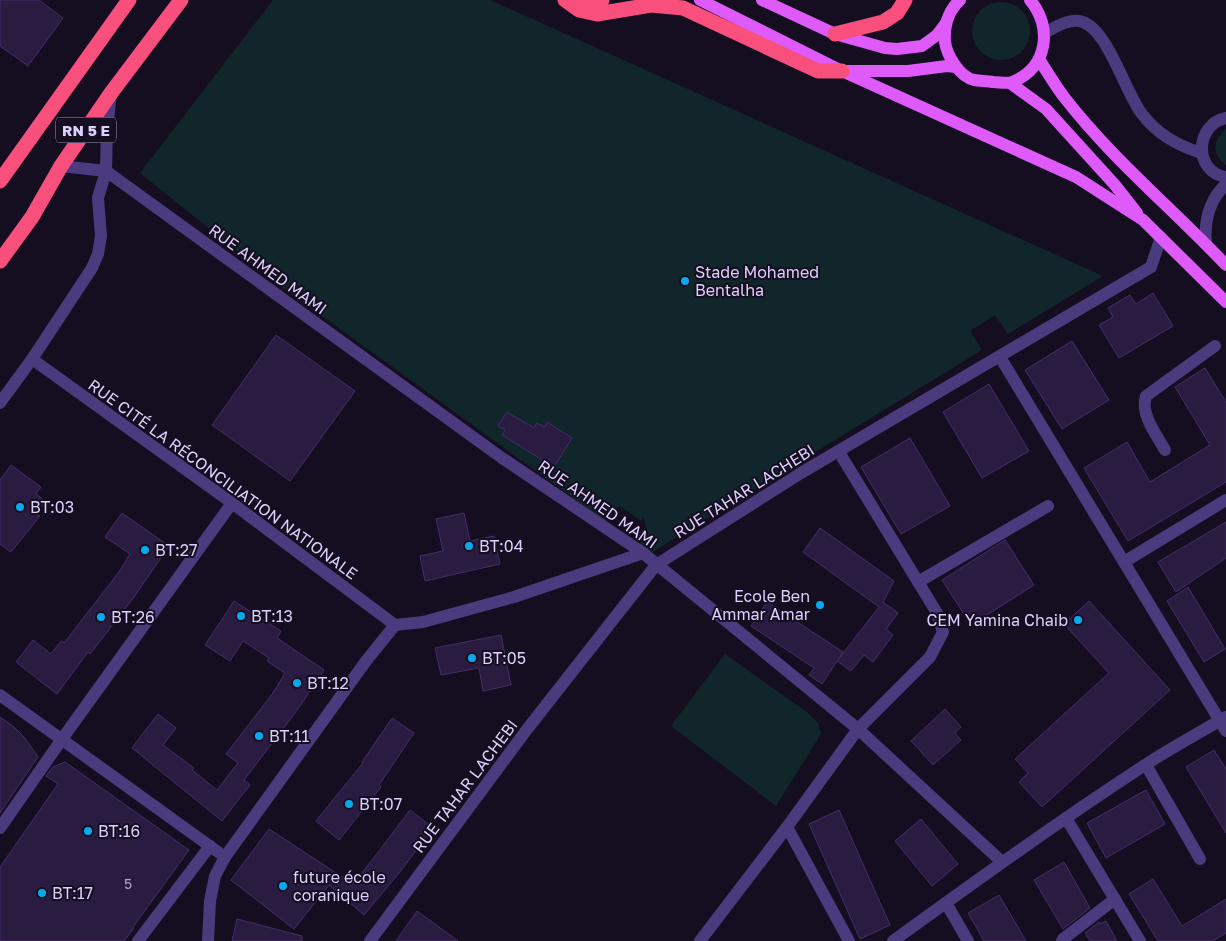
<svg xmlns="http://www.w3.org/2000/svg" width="1226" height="941" font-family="'Golos Text',sans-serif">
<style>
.green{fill:#11262a}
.building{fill:#2a1b40;stroke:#462d6b}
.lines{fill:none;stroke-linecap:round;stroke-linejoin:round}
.minor{stroke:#4b3a7d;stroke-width:12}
.major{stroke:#de5af9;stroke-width:12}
.highway{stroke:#f84f7d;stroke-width:15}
.poi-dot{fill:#09a9ef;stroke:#150e20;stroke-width:2}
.labels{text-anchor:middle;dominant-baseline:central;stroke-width:4;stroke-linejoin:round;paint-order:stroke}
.number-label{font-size:14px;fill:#b1a2ce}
.shield{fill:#150e20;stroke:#a295bb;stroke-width:1}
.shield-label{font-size:15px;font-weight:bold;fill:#decffd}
.street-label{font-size:16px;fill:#decffd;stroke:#150e20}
.poi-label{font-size:16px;fill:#decffd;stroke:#150e20;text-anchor:start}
</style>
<rect width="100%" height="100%" fill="#150e20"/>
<g class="green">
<path d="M273,0h217l613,276 -95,58 -13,-19 -25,16 12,19 -333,204 -11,-7 9,-14 -3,-16 -3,4 -21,-15 -15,15 -323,-234 -142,-114z"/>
<circle cx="1001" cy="31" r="29"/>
<path d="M1226,129v36c-15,-10 -13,-26 0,-36z"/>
<path d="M725,654l83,59 10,10 3,11 -45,72 -105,-80z"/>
</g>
<g class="building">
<path d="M0,0h39l24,18 -35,48 -28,-20z"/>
<path d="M1153,293l20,33 -54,32 -20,-33 14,-8 -5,-9 22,-13 6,9z"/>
<path d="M276,335l79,56 -65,90 -78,-56z"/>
<path d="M1072,341l37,59 -47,29 -37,-59z"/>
<path d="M1205,368l21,34v80l-98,59 -44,-73 43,-26 23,40 60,-37 -35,-58z"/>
<path d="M989,384l40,67 -47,27 -39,-66z"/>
<path d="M507,412l27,16 3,-5 8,4 2,-5 25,16 -18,29 -52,-32 3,-5 -7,-4z"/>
<path d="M910,438l40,68 -49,28 -40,-67z"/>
<path d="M11,465l30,22 -5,7 9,7 -9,13 4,2 -29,36 -11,-8v-64z"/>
<path d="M122,513l47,33 -35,51 -44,57 -2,-2 -31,42 -41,-32 17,-22 18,14 10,-13 3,2 55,-71 11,-18 -25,-17z"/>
<path d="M464,513l6,28 24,-5 6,28 -75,17 -5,-25 23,-5 -7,-32z"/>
<path d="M1226,522v36l-50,34 -18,-30z"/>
<path d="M820,528l74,53 -11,21 15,11 -12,16 7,6 -20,27 -9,-7 -13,16 -14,-10 42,-54 -76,-55z"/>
<path d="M1005,540l29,45 -63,40 -29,-45z"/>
<path d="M1188,587l37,62 -21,13 -37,-61z"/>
<path d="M234,601l47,30 -4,7 47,32 -26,39 -54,71 6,5 -28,36 -90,-73 26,-34 18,14 -13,17 31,23 -2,2 25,20 21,-27 -12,-9 47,-61 12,-20 -18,-12 2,-3 -26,-17 -13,20 -25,-16z"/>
<path d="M1089,601l81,89 -128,117 -23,-25 9,-9 -13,-14 94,-86 -45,-49z"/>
<path d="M767,602l76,50 -21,32 -13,-9 5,-7 -63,-42z"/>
<path d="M501,635l10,50 -28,6 -4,-23 -38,7 -6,-27z"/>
<path d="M945,709l16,18 -6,6 6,7 -28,25 -22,-24z"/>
<path d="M0,717l14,10 10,10 14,20 -38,56z"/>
<path d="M392,718l22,15 -35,52 2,2 -42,53 -23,-19 47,-58 -1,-1z"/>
<path d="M1214,750l12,19v64l-40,-66z"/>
<path d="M65,762l124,88 -56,77 1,1 -10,13h-124v-74l58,-83 -12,-8 7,-9z"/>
<path d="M1146,790l19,34 -59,34 -19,-35z"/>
<path d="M410,810l23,18 -34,45 -35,42 -35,-30 -35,44 -63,-49 38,-51 84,55 23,-29z"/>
<path d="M839,810l51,115 -30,14 -51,-115z"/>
<path d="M921,819l37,45 -26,22 -37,-45z"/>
<path d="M1064,862l26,46 -27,21 -29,-49z"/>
<path d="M1153,879l29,47 44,-27v34l-13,8h-55l-29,-47z"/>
<path d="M999,895l27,46h-42l-16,-28z"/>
<path d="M417,911l41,30h-62z"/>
<path d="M237,919l65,17v5h-70z"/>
<path d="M1106,921l11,20h-27l-5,-8 14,-11 1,2z"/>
</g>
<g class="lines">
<g class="minor">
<path d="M1044,33c10,-5 23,-14 35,-12 28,4 46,72 63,93 15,20 36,32 60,39"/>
<path d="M1226,118c-31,6 -33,54 0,59"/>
<path d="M61,166l45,5 1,-43 4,-35"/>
<path d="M1206,244c-2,-23 3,-44 20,-60"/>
<path d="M1000,357l226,374"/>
<path d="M32,359l200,144 163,122"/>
<path d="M0,403l32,-44 60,-91 6,-14 3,-18 -3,-38 8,-27 396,287 141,95 215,176 -71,98 -87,114"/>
<path d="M1165,450c-9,-16 -25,-36 -19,-54l69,-50"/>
<path d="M839,452l98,161 6,19 -13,25 -72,72 144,133"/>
<path d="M1124,562l102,-62"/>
<path d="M918,582l130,-76"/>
<path d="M0,695l225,162"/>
<path d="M1146,765l54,94"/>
<path d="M1066,818l74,123"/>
<path d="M787,827l62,114"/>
<path d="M0,828l62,-89 170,-236"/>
<path d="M946,903l22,38"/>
<path d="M138,941l72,-95"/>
<path d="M208,941l2,-40 5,-25 10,-19 141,-196 29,-36 28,-3 91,-25 129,-44"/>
<path d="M370,941l158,-213 128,-163 145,-92 350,-206 10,-30"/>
<path d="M893,941c83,-60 166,-120 252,-176 26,-17 54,-32 81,-48"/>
<path d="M1062,941l1,-2 52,-40"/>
</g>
<g class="major">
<path d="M700,0l142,71 234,106 67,43 83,82"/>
<path d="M762,0l73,34 50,14 12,1 25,-3 15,-11 9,-12"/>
<path d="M960,0c-12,11 -16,27 -15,42 2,14 15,35 29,38 6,1 13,1 19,2 6,0 14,2 19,0 36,-14 41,-55 18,-82"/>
<path d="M1039,59c8,13 16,26 25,38 48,62 109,112 162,168"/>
<path d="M847,71h61l39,-5 9,1"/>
<path d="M1010,83l36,26 69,76 22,28"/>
</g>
<g class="highway">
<path d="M565,0l14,10 18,4 54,-9 32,3 135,63h24"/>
<path d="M583,0l12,2 7,-2"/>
<path d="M835,34l48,-12 14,-9 8,-13"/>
<path d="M0,181l129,-181"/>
<path d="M0,261l32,-44 29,-51 50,-73 70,-93"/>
</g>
</g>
<g class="poi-dot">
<circle cx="685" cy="281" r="5"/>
<circle cx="20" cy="507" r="5"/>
<circle cx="469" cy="546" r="5"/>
<circle cx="145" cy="550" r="5"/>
<circle cx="820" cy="605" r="5"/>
<circle cx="241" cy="616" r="5"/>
<circle cx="101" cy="617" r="5"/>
<circle cx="1078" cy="620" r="5"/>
<circle cx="472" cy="658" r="5"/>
<circle cx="297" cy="683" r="5"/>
<circle cx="259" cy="736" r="5"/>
<circle cx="349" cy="804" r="5"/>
<circle cx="88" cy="831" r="5"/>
<circle cx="283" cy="886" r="5"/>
<circle cx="42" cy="893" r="5"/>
</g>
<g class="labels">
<g class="number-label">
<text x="128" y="883">5</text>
</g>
<rect class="shield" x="56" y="117.5" width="60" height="25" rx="4"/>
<g class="shield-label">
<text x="86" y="130">RN 5 E</text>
</g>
<g class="street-label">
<text transform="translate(268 269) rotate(36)">RUE AHMED MAMI</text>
<text transform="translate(223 479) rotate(36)">RUE CITÉ LA RÉCONCILIATION NATIONALE</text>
<text transform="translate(744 491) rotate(-32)">RUE TAHAR LACHEBI</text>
<text transform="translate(598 504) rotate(35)">RUE AHMED MAMI</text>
<text transform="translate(465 786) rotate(-53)">RUE TAHAR LACHEBI</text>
</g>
<g class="poi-label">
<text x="695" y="272">Stade Mohamed<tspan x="695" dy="18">Bentalha</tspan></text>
<text x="30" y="507">BT:03</text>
<text x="479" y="546">BT:04</text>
<text x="155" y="550">BT:27</text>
<text x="810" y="596" text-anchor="end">Ecole Ben<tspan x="810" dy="18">Ammar Amar</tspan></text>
<text x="251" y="616">BT:13</text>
<text x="111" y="617">BT:26</text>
<text x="1068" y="620" text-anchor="end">CEM Yamina Chaib</text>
<text x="482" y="658">BT:05</text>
<text x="307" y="683">BT:12</text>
<text x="269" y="736">BT:11</text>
<text x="359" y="804">BT:07</text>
<text x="98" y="831">BT:16</text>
<text x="293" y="877">future école<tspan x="293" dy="18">coranique</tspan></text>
<text x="52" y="893">BT:17</text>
</g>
</g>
</svg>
